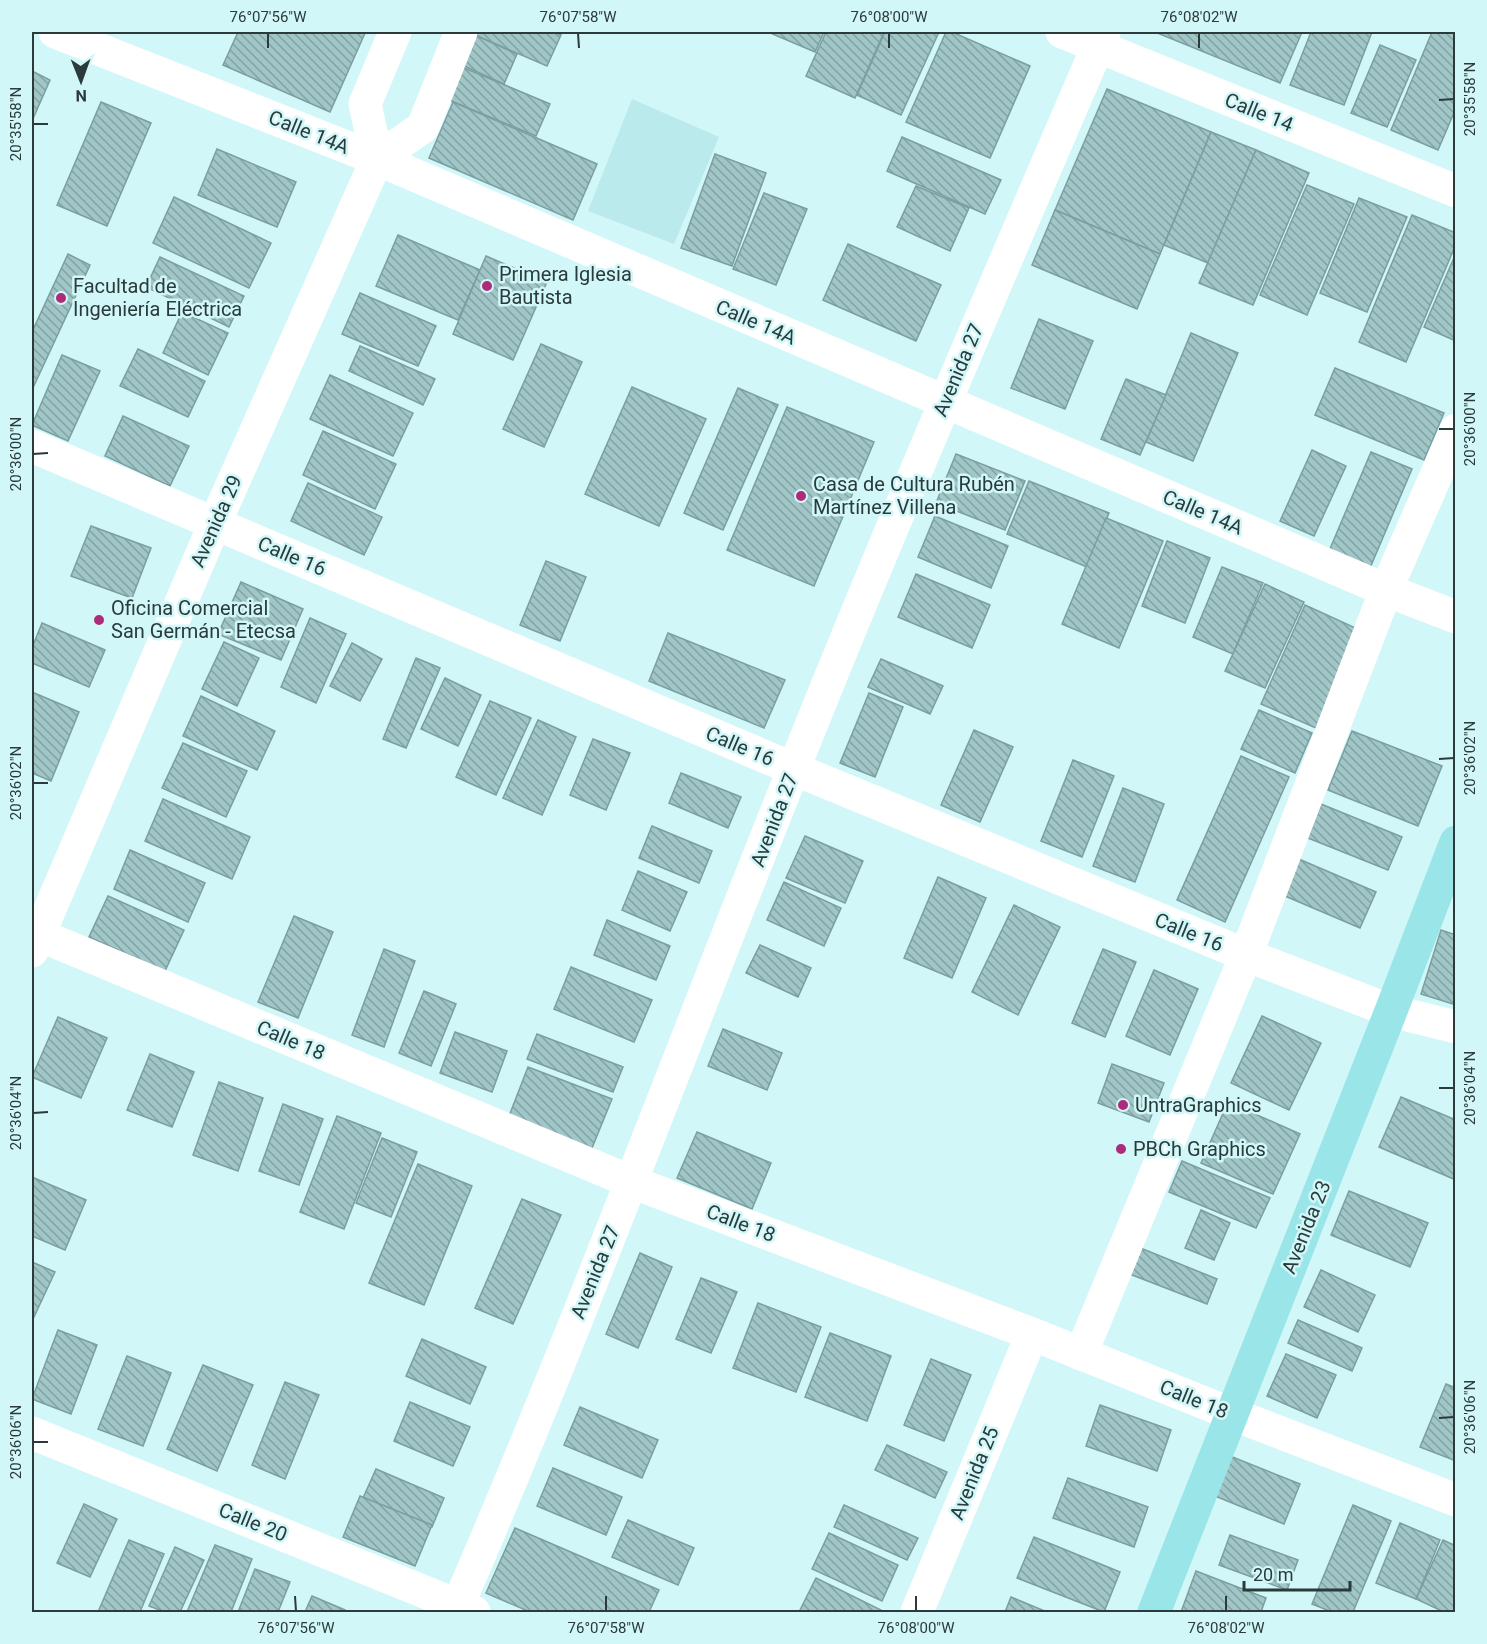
<svg xmlns="http://www.w3.org/2000/svg" width="1487" height="1644" font-family="Roboto,sans-serif">
<style>
.built{fill:#bbeaec}
.building{fill:url(#building-back-hatch);stroke:#7b9fa0;stroke-width:1.5}
.lines{fill:none;stroke-linecap:round;stroke-linejoin:round}
.minor{stroke:#fff;stroke-width:33}
.major{stroke:#99e5e8;stroke-width:33}
.ticks{fill:none;stroke:#2b3a3a;stroke-width:2}
.poi-dot{fill:#ad2b78;stroke:#d1f7f9;stroke-width:2}
.labels{text-anchor:middle;dominant-baseline:central;stroke-width:5;stroke-linejoin:round;paint-order:stroke}
.street-label{font-size:20px;fill:#2b3a3a;stroke:#d1f7f9}
.poi-label{font-size:20px;fill:#2b3a3a;stroke:#d1f7f9;text-anchor:start}
.neatline{fill:none;stroke:#2b3a3a;stroke-width:2}
.ticks-label{font-size:15px;text-anchor:middle;fill:#2b3a3a}
</style>
<defs>
<pattern id="building-back-hatch" width="6" height="6" patternUnits="userSpaceOnUse" patternTransform="scale(1.5)"><rect width="6" height="6" fill="#a1c6c7"/><path d="M-1 5l2 2M0 0l6 6M5-1l2 2" fill="none" stroke="#83a2a3"/></pattern>
</defs>
<rect width="100%" height="100%" fill="#d1f7f9"/>
<path class="built" d="M632,99l87,38 -45,107 -86,-33z"/>
<g class="building">
<path d="M238,32h125l2,1 -35,79 -107,-47z"/>
<path d="M477,32h77l7,3 -14,31 -72,-31z"/>
<path d="M768,32h56l-9,20z"/>
<path d="M826,32h58l-29,66 -49,-22z"/>
<path d="M885,32h54l-38,83 -44,-20z"/>
<path d="M946,32h6l78,34 -40,92 -84,-36z"/>
<path d="M1155,32h147l-22,51z"/>
<path d="M1311,32h61l-28,73 -54,-20z"/>
<path d="M1432,32h24v76l-18,42 -47,-20z"/>
<path d="M475,35l42,19 -13,30 -42,-19z"/>
<path d="M1380,45l36,15 -29,67 -36,-14z"/>
<path d="M462,67l88,37 -14,32 -87,-36z"/>
<path d="M32,71l18,9 -18,41z"/>
<path d="M1107,89l104,43 -51,122 -105,-44z"/>
<path d="M101,102l50,21 -44,103 -50,-21z"/>
<path d="M453,102l144,62 -24,56 -144,-62z"/>
<path d="M1211,132l45,18 -48,113 -44,-18z"/>
<path d="M902,137l99,43 -16,34 -98,-43z"/>
<path d="M217,149l79,33 -19,45 -79,-32z"/>
<path d="M1256,150l53,23 -56,132 -54,-22z"/>
<path d="M715,154l51,19 -34,93 -51,-18z"/>
<path d="M1307,185l47,19 -47,111 -47,-20z"/>
<path d="M916,186l53,22 -19,43 -53,-24z"/>
<path d="M764,193l43,16 -31,76 -43,-16z"/>
<path d="M174,197l97,46 -22,45 -96,-45z"/>
<path d="M1359,198l48,19 -40,95 -47,-19z"/>
<path d="M1055,210l105,44 -23,55 -105,-44z"/>
<path d="M1412,215l44,18v11l-50,118 -47,-20z"/>
<path d="M398,235l82,35 -22,50 -82,-34z"/>
<path d="M848,244l93,41 -25,56 -93,-41z"/>
<path d="M1456,253v88l-32,-14z"/>
<path d="M68,254l22,11 -58,125v-58z"/>
<path d="M486,256l61,26 -34,78 -60,-26z"/>
<path d="M160,257l84,39 -15,31 -83,-40z"/>
<path d="M360,293l76,33 -18,40 -76,-32z"/>
<path d="M182,312l46,21 -20,42 -45,-22z"/>
<path d="M1039,319l54,22 -28,68 -54,-21z"/>
<path d="M1191,333l47,20 -45,108 -47,-19z"/>
<path d="M541,344l41,18 -38,85 -41,-18z"/>
<path d="M360,346l75,33 -12,26 -74,-34z"/>
<path d="M138,349l67,32 -17,36 -68,-31z"/>
<path d="M62,355l38,16 -32,70 -36,-16z"/>
<path d="M1335,368l109,45 -20,47 -109,-45z"/>
<path d="M330,375l83,38 -20,43 -83,-37z"/>
<path d="M1126,379l40,16 -26,60 -39,-16z"/>
<path d="M632,387l74,32 -47,107 -74,-32z"/>
<path d="M738,388l40,17 -55,125 -39,-17z"/>
<path d="M787,407l87,35 -60,144 -87,-36z"/>
<path d="M123,416l66,30 -19,40 -65,-30z"/>
<path d="M323,431l73,33 -21,45 -72,-34z"/>
<path d="M1312,450l34,16 -32,70 -34,-15z"/>
<path d="M1371,452l41,17 -42,99 -41,-17z"/>
<path d="M956,454l69,27 -20,49 -69,-27z"/>
<path d="M1029,481l80,32 -22,54 -80,-33z"/>
<path d="M308,483l74,34 -18,38 -73,-34z"/>
<path d="M935,516l73,30 -17,42 -73,-31z"/>
<path d="M1106,518l57,23 -44,107 -57,-24z"/>
<path d="M91,526l60,22 -19,50 -61,-22z"/>
<path d="M1167,541l43,17 -25,65 -43,-17z"/>
<path d="M546,561l40,16 -26,64 -40,-16z"/>
<path d="M1222,567l41,16 -30,71 -40,-17z"/>
<path d="M916,574l74,31 -18,43 -74,-31z"/>
<path d="M241,582l62,27 -22,51 -63,-26z"/>
<path d="M1265,584l39,18 -39,86 -40,-17z"/>
<path d="M1305,605l55,25 -44,98 -55,-24z"/>
<path d="M310,618l36,16 -30,69 -35,-16z"/>
<path d="M42,623l63,27 -16,37 -57,-24v-15z"/>
<path d="M668,633l117,47 -21,48 -115,-47z"/>
<path d="M224,642l35,16 -22,48 -35,-17z"/>
<path d="M352,643l30,16 -22,42 -30,-15z"/>
<path d="M416,658l24,10 -34,80 -23,-9z"/>
<path d="M881,659l62,27 -13,28 -62,-27z"/>
<path d="M445,678l36,17 -23,51 -37,-17z"/>
<path d="M32,692l47,20 -28,69 -19,-8z"/>
<path d="M869,693l34,14 -28,70 -35,-14z"/>
<path d="M201,696l74,35 -18,39 -74,-34z"/>
<path d="M490,701l41,17 -35,77 -40,-18z"/>
<path d="M1259,710l53,23 -17,40 -54,-24z"/>
<path d="M538,720l38,17 -34,78 -39,-17z"/>
<path d="M974,730l39,17 -33,75 -39,-17z"/>
<path d="M1352,731l90,35 -24,60 -90,-36z"/>
<path d="M593,739l37,14 -24,57 -36,-15z"/>
<path d="M183,743l64,28 -21,46 -64,-29z"/>
<path d="M1241,756l48,21 -64,145 -48,-22z"/>
<path d="M1073,760l41,16 -32,81 -41,-16z"/>
<path d="M681,773l60,24 -13,31 -59,-25z"/>
<path d="M1123,788l41,16 -29,78 -42,-16z"/>
<path d="M163,799l87,38 -18,42 -87,-38z"/>
<path d="M1321,804l81,33 -14,33 -80,-32z"/>
<path d="M652,826l60,25 -13,32 -60,-25z"/>
<path d="M805,836l58,25 -18,42 -59,-25z"/>
<path d="M130,850l75,33 -17,39 -74,-33z"/>
<path d="M1294,857l82,35 -16,36 -82,-35z"/>
<path d="M638,871l49,21 -17,39 -48,-21z"/>
<path d="M938,877l48,21 -34,80 -48,-20z"/>
<path d="M784,882l57,26 -17,38 -57,-26z"/>
<path d="M108,896l76,34 -19,41 -76,-34z"/>
<path d="M1014,905l46,22 -42,88 -46,-23z"/>
<path d="M294,916l39,16 -35,86 -40,-16z"/>
<path d="M607,920l63,26 -14,34 -62,-25z"/>
<path d="M1441,930l15,5v70l-35,-11z"/>
<path d="M760,945l51,23 -13,29 -52,-24z"/>
<path d="M384,949l31,12 -31,86 -32,-12z"/>
<path d="M1103,949l33,13 -31,75 -33,-14z"/>
<path d="M571,967l81,33 -18,42 -80,-33z"/>
<path d="M1154,970l44,19 -28,66 -44,-19z"/>
<path d="M424,991l32,13 -25,62 -32,-13z"/>
<path d="M1262,1016l59,27 -32,67 -58,-27z"/>
<path d="M58,1017l49,21 -26,60 -49,-21z"/>
<path d="M723,1029l59,24 -15,37 -59,-24z"/>
<path d="M455,1032l52,19 -15,41 -52,-19z"/>
<path d="M537,1034l86,33 -10,25 -86,-33z"/>
<path d="M150,1054l44,18 -22,55 -45,-17z"/>
<path d="M1112,1064l52,19 -15,39 -51,-19z"/>
<path d="M528,1067l84,32 -20,49 -83,-32z"/>
<path d="M219,1082l44,16 -25,73 -45,-16z"/>
<path d="M1401,1097l55,23v60l-77,-33z"/>
<path d="M1228,1102l72,32 -27,60 -72,-31z"/>
<path d="M283,1104l40,15 -24,66 -40,-14z"/>
<path d="M337,1116l44,17 -37,96 -44,-17z"/>
<path d="M697,1132l74,31 -19,46 -75,-31z"/>
<path d="M382,1138l35,14 -26,65 -35,-14z"/>
<path d="M1182,1161l88,37 -14,30 -87,-36z"/>
<path d="M418,1164l54,22 -48,119 -55,-22z"/>
<path d="M32,1177l54,23 -21,50 -33,-14z"/>
<path d="M1349,1191l79,32 -18,44 -79,-32z"/>
<path d="M522,1199l39,16 -48,109 -38,-16z"/>
<path d="M1201,1210l29,13 -16,37 -29,-12z"/>
<path d="M1138,1247l79,32 -10,25 -80,-31z"/>
<path d="M640,1253l32,14 -34,81 -32,-14z"/>
<path d="M32,1262l23,10 -21,45 -2,-2z"/>
<path d="M1321,1270l54,25 -17,37 -54,-25z"/>
<path d="M701,1278l36,14 -26,61 -35,-14z"/>
<path d="M758,1303l63,24 -25,65 -63,-24z"/>
<path d="M1298,1320l64,28 -10,23 -64,-28z"/>
<path d="M58,1330l39,15 -26,69 -39,-15z"/>
<path d="M830,1333l61,23 -24,65 -62,-24z"/>
<path d="M422,1339l64,28 -16,37 -64,-28z"/>
<path d="M1286,1354l50,21 -19,43 -50,-22z"/>
<path d="M127,1356l44,17 -28,73 -45,-17z"/>
<path d="M931,1359l40,16 -27,66 -40,-16z"/>
<path d="M203,1365l50,20 -36,86 -50,-22z"/>
<path d="M285,1382l34,13 -34,84 -33,-14z"/>
<path d="M1446,1384l10,4v73l-36,-14z"/>
<path d="M410,1402l60,25 -17,39 -59,-25z"/>
<path d="M1100,1405l71,25 -14,41 -71,-25z"/>
<path d="M580,1407l78,33 -16,38 -78,-33z"/>
<path d="M887,1445l60,27 -12,26 -60,-28z"/>
<path d="M1230,1456l70,28 -16,40 -69,-28z"/>
<path d="M553,1468l69,29 -16,38 -69,-29z"/>
<path d="M376,1469l68,29 -12,29 -69,-29z"/>
<path d="M1068,1478l80,29 -14,40 -81,-29z"/>
<path d="M360,1496l72,29 -17,41 -72,-29z"/>
<path d="M84,1504l33,15 -27,58 -33,-14z"/>
<path d="M844,1505l74,33 -11,22 -73,-33z"/>
<path d="M1353,1505l38,16 -38,91h-21l-20,-8z"/>
<path d="M628,1520l66,28 -16,37 -66,-28z"/>
<path d="M1400,1523l40,17 -24,59 -40,-16z"/>
<path d="M515,1528l144,62 -10,22h-119l-44,-19z"/>
<path d="M829,1533l69,32 -16,36 -70,-32z"/>
<path d="M1230,1535l68,25 -11,30 -68,-25z"/>
<path d="M1034,1537l86,35 -16,40 -87,-34z"/>
<path d="M129,1540l35,14 -24,58h-42z"/>
<path d="M1443,1540l13,6 -2,66h-10l-28,-13z"/>
<path d="M215,1545l37,14 -21,53h-44z"/>
<path d="M175,1547l29,13 -24,52h-15l-16,-6z"/>
<path d="M255,1569l35,13 -12,30h-40z"/>
<path d="M1196,1571l70,27 -5,14h-80z"/>
<path d="M816,1578l65,32 -1,2h-81z"/>
<path d="M312,1596l33,14 -1,2h-39z"/>
<path d="M1011,1597l36,15h-42z"/>
</g>
<g class="lines">
<g class="minor">
<path d="M55,32l322,127 1009,431 70,27"/>
<path d="M1062,32l394,159"/>
<path d="M377,159l-12,-55 30,-72"/>
<path d="M32,446l762,323 452,186 145,56 65,16"/>
<path d="M32,932l600,250 400,152 200,80 224,86"/>
<path d="M32,951l183,-428 162,-364 46,-32 38,-95"/>
<path d="M1081,1354l165,-399 140,-365 70,-160"/>
<path d="M32,1433l442,179"/>
<path d="M455,1612c121,-278 226,-563 339,-844 99,-248 205,-492 310,-736"/>
<path d="M917,1612l115,-278"/>
</g>
<path class="major" d="M1154,1612l237,-601 65,-169"/>
</g>
<path class="ticks" d="M268,33v15M578,33l1,15M889,33v15M1199,33v15M1439,100l15,-1M33,124h15M1439,429h15M33,454l15,-1M1439,759l15,-1M33,783h15M1439,1088h15M33,1113l15,-1M1439,1418l15,-1M33,1442h15M295,1596l1,15M606,1596v15M916,1596v15M1226,1596v15"/>
<g class="poi-dot">
<circle cx="487" cy="286" r="6"/>
<circle cx="61" cy="298" r="6"/>
<circle cx="801" cy="496" r="6"/>
<circle cx="99" cy="620" r="6"/>
<circle cx="1123" cy="1105" r="6"/>
<circle cx="1121" cy="1149" r="6"/>
</g>
<g class="labels">
<g class="street-label">
<text transform="translate(1259 112) rotate(22)">Calle 14</text>
<text transform="translate(309 132) rotate(22)">Calle 14A</text>
<text transform="translate(756 322) rotate(23)">Calle 14A</text>
<text transform="translate(958 370) rotate(-67)">Avenida 27</text>
<text transform="translate(1203 512) rotate(23)">Calle 14A</text>
<text transform="translate(216 521) rotate(-66)">Avenida 29</text>
<text transform="translate(292 556) rotate(23)">Calle 16</text>
<text transform="translate(740 746) rotate(23)">Calle 16</text>
<text transform="translate(774 820) rotate(-69)">Avenida 27</text>
<text transform="translate(1189 932) rotate(22)">Calle 16</text>
<text transform="translate(291 1040) rotate(23)">Calle 18</text>
<text transform="translate(741 1223) rotate(21)">Calle 18</text>
<text transform="translate(1306 1227) rotate(-68)">Avenida 23</text>
<text transform="translate(595 1272) rotate(-68)">Avenida 27</text>
<text transform="translate(1194 1399) rotate(22)">Calle 18</text>
<text transform="translate(974 1473) rotate(-68)">Avenida 25</text>
<text transform="translate(253 1522) rotate(22)">Calle 20</text>
</g>
<g class="poi-label">
<text x="499" y="274">Primera Iglesia<tspan x="499" dy="23">Bautista</tspan></text>
<text x="73" y="286">Facultad de<tspan x="73" dy="23">Ingeniería Eléctrica</tspan></text>
<text x="813" y="484">Casa de Cultura Rubén<tspan x="813" dy="23">Martínez Villena</tspan></text>
<text x="111" y="608">Oficina Comercial<tspan x="111" dy="23">San Germán - Etecsa</tspan></text>
<text x="1135" y="1105">UntraGraphics</text>
<text x="1133" y="1149">PBCh Graphics</text>
</g>
</g>
<rect width="1487" height="1644" fill="none" stroke="#d1f7f9" stroke-width="66"/>
<g transform="translate(81 81) rotate(179)" stroke="#d1f7f9" stroke-width="4.5" paint-order="stroke">
<path d="M0-4.5L10 22L0 15L-10 22Z" fill="#2b3a3a"/>
<text y="-9" font-size="16" font-weight="bold" text-anchor="middle" fill="#2b3a3a">N</text>
</g>
<path d="M1244 1581v9h106v-9" fill="none" stroke="#2b3a3a" stroke-width="3"/>
<text x="1253" y="1581" font-size="18" fill="#2b3a3a" stroke="#d1f7f9" stroke-width="4.5" paint-order="stroke">20 m</text>
<rect x="33" y="33" width="1421" height="1578" class="neatline"/>
<g class="ticks-label">
<text x="268" y="22">76°07'56"W</text>
<text x="578" y="22">76°07'58"W</text>
<text x="889" y="22">76°08'00"W</text>
<text x="1199" y="22">76°08'02"W</text>
<text transform="translate(1470 99) rotate(-90)" y="5">20°35'58"N</text>
<text transform="translate(16 124) rotate(-90)" y="5">20°35'58"N</text>
<text transform="translate(1470 429) rotate(-90)" y="5">20°36'00"N</text>
<text transform="translate(16 454) rotate(-90)" y="5">20°36'00"N</text>
<text transform="translate(1470 758) rotate(-90)" y="5">20°36'02"N</text>
<text transform="translate(16 783) rotate(-90)" y="5">20°36'02"N</text>
<text transform="translate(1470 1088) rotate(-90)" y="5">20°36'04"N</text>
<text transform="translate(16 1113) rotate(-90)" y="5">20°36'04"N</text>
<text transform="translate(1470 1417) rotate(-90)" y="5">20°36'06"N</text>
<text transform="translate(16 1442) rotate(-90)" y="5">20°36'06"N</text>
<text x="296" y="1633">76°07'56"W</text>
<text x="606" y="1633">76°07'58"W</text>
<text x="916" y="1633">76°08'00"W</text>
<text x="1226" y="1633">76°08'02"W</text>
</g>
</svg>
